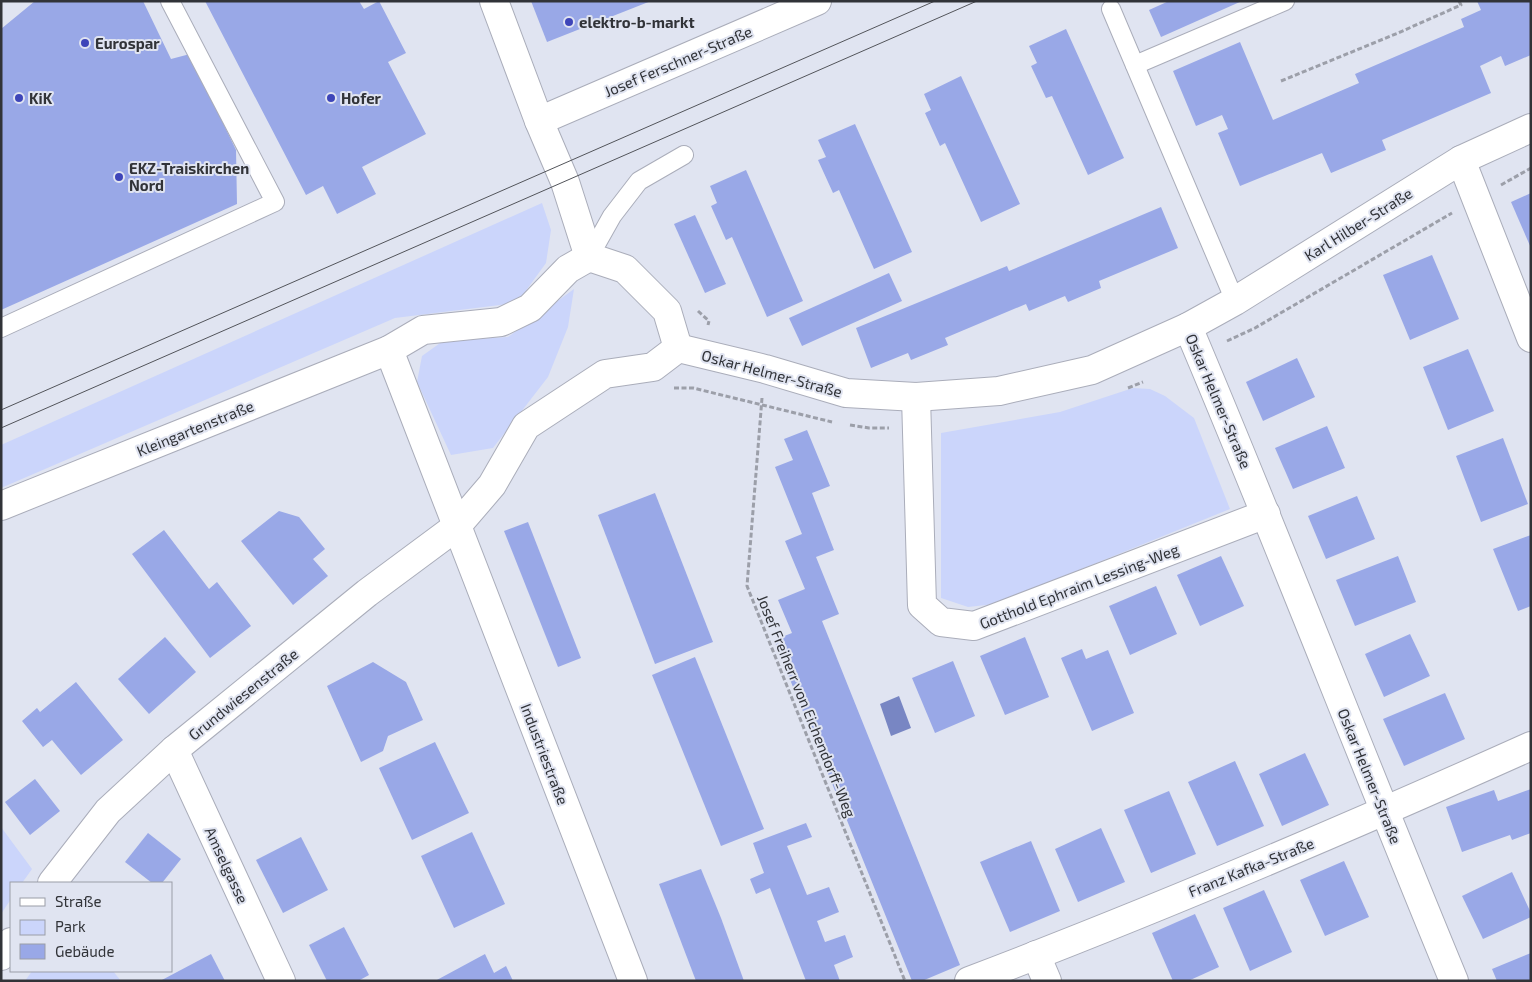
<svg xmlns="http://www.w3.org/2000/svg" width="1532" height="982" font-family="'Exo 2',sans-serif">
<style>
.green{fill:#cbd5fb}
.water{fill:#7886c3}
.building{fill:#99a8e7}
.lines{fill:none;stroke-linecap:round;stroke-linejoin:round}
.lane-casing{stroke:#aaadba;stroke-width:20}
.street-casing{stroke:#aaadba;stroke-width:30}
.path{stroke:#9c9fa9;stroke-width:3;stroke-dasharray:5 2.5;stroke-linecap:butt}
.lane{stroke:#fff;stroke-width:18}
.street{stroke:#fff;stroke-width:28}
.tram{stroke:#52545a;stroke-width:1}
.poi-dot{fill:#3e45b9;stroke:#e0e4f1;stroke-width:2}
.labels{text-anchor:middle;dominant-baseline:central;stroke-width:4;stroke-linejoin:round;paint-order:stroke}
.poi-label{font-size:15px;font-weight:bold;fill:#313338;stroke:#e0e4f1;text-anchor:start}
.street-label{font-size:15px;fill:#313338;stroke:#e0e4f1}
</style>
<rect width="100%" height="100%" fill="#e0e4f1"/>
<g class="green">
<path d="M542,203l9,27 -5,33 -29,40 -122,15 -394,170v-43z"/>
<path d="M574,289l-6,38 -20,50 -55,71 -42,7 -34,-73 5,-26 21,-15 65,-4z"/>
<path d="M1133,388l17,1 15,7 29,22 36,91 -235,95 -27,3 -27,-9v-165l119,-21z"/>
<path d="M1,827l31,42 -10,14h-11v16l-10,15z"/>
<path d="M32,971h81l8,10h-96z"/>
</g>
<path class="water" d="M899,696l12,32 -20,8 -11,-32z"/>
<g class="building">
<path d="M35,1h108l28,58 19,-5 46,96 1,54 -236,106v-281z"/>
<path d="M205,1h154l5,8 15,-8 27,52 -18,9 38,72 -64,33 14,27 -39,20 -14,-28 -17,9z"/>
<path d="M531,1h120l-104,41z"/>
<path d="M1169,1h73l-81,36 -12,-27z"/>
<path d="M1477,1h54v54l-26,11 -4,-10 -21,10 11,27 -109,47 4,10 -55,23 -9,-20 -82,33 -22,-53 10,-4 -6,-14 -26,11 -23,-55 67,-29 33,78 86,-37 -4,-9 109,-47 -3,-8 20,-9z"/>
<path d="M1066,29l58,129 -36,17 -36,-79 -6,2 -15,-32 6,-3 -8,-17z"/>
<path d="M961,76l59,128 -39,18 -36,-79 -5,3 -15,-33 6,-3 -7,-16z"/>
<path d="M855,124l57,128 -38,17 -35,-79 -6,3 -15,-33 8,-3 -8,-17z"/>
<path d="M746,170l57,131 -36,16 -35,-80 -6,3 -15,-34 6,-3 -7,-17z"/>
<path d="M1531,193v55l-20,-46z"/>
<path d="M1161,207l17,41 -79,33 2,7 -33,14 -3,-6 -36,15 -3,-7 -81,34 3,7 -37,15 -3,-7 -37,15 -15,-40 151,-62 2,5z"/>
<path d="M695,215l31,69 -21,9 -31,-69z"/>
<path d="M1432,255l27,64 -49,21 -27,-65z"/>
<path d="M889,273l13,28 -100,45 -13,-28z"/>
<path d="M1468,349l26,62 -46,19 -25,-63z"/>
<path d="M1297,358l18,39 -52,24 -17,-39z"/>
<path d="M1327,426l18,42 -52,21 -18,-41z"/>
<path d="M807,430l23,56 -18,7 22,57 -18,7 23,57 -17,7 138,344 -38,16h-10l-138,-341 18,-7 -14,-33 27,-11 -20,-48 17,-7 -27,-67 18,-7 -9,-21z"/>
<path d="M1503,438l25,66 -47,18 -25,-66z"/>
<path d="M655,493l58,149 -58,22 -57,-149z"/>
<path d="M1357,496l18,43 -49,20 -18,-43z"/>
<path d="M279,511l20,6 26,32 -12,10 15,17 -35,29 -52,-64z"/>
<path d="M528,522l53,136 -23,9 -54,-136z"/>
<path d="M164,530l45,59 8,-7 34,44 -41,32 -78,-104z"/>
<path d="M1531,535v71l-13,5 -25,-62z"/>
<path d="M1221,556l23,50 -44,20 -23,-51z"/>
<path d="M1398,556l18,46 -61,24 -19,-46z"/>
<path d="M1156,586l21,48 -47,21 -21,-49z"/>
<path d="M1410,634l20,42 -46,21 -19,-43z"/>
<path d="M165,637l31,35 -47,42 -31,-35z"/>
<path d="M1025,637l24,60 -44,18 -25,-59z"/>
<path d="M1082,649l4,10 22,-9 26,63 -42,18 -31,-73z"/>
<path d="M695,657l69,172 -43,17 -69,-171z"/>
<path d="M953,661l22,55 -40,17 -23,-55z"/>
<path d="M373,662l33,20 17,38 -35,16 -5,15 -22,11 -34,-76z"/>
<path d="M76,682l47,58 -42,35 -29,-35 -9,7 -21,-26 15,-13 3,4z"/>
<path d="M1445,693l20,46 -61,27 -21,-47z"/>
<path d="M435,742l34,71 -57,27 -33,-72z"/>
<path d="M1305,753l24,52 -47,21 -23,-52z"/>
<path d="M1235,761l29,65 -47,20 -29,-64z"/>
<path d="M35,779l25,32 -30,24 -25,-33z"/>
<path d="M1531,789v44l-19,7 -2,-5 -48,17 -16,-45 48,-17 4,11z"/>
<path d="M1169,791l27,63 -45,19 -27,-63z"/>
<path d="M806,823l6,14 -25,9 20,49 22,-8 10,25 -22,9 8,21 20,-7 8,22 -19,8 6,16h-34l-36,-93 -14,6 -6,-15 14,-6 -11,-30z"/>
<path d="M1101,828l24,54 -47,20 -23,-53z"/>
<path d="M472,832l33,72 -51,24 -33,-72z"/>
<path d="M148,833l33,26 -19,24h-10l-27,-21z"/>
<path d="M301,837l27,53 -45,23 -27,-53z"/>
<path d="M1031,841l29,70 -50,21 -30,-70z"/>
<path d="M1344,861l25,56 -44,19 -25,-56z"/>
<path d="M701,869l20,49 23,63h-48l-37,-97z"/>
<path d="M1512,872l19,41v4l-48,22 -21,-43z"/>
<path d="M1264,890l28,62 -42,19 -27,-63z"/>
<path d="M1195,914l24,53 -31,14h-15l-21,-48z"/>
<path d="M344,927l25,48 -11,6h-31l-18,-36z"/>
<path d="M1531,953v28h-34l-5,-12z"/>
<path d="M211,954l14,27h-65z"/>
<path d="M485,954l9,19 12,-7 7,15h-78z"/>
</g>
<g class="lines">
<defs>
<g id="lane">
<path d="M1111,9l124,292"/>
<path d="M1135,65l150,-64"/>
<path d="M589,257l23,-41 27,-35 45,-26"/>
<path d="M1,328l274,-126 -105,-201"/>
</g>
<g id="street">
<path d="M494,1l45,120 26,61 24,75"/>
<path d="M539,121l278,-120"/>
<path d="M1461,160l70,178"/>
<path d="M589,257l-21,12 -38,39 -29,14 -78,8 -34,20 244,631"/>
<path d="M589,257l36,12 42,42 11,37"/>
<path d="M1188,327l47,-26 226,-141 70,-32"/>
<path d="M678,348l87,21 81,24 70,4 83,-6 93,-21 96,-43c92,217 176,437 266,654"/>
<path d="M916,397l6,208 19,17 33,4 292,-112"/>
<path d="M1,506l388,-156"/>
<path d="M174,750l107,231"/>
<path d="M52,883l56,-72 66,-61 193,-157 89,-66 36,-42 34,-59 79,-52 48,-7 25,-19"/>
<path d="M1036,955l11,26"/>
<path d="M1,956l10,-14"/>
<path d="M969,981c190,-72 377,-152 562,-235"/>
</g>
</defs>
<use href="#lane" class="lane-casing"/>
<use href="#street" class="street-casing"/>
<g class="path">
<path d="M1281,81l117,-48 63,-28 -2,-4"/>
<path d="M1501,185l30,-17"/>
<path d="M698,311l11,10 -1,4"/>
<path d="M1227,341l28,-13 197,-115"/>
<path d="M674,388h19l139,34"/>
<path d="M1128,388l15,-6"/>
<path d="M762,398l-15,188 158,395"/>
<path d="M850,425l19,3h20"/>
</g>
<use href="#lane" class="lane"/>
<use href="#street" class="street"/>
<g class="tram">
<path d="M1,410l934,-409"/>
<path d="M1,428l976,-427"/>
</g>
</g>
<g class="poi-dot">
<circle cx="569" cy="22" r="5"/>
<circle cx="85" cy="43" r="5"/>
<circle cx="19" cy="98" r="5"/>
<circle cx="331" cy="98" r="5"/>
<circle cx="119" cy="177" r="5"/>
</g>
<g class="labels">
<g class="poi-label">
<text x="579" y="22">elektro-b-markt</text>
<text x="95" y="43">Eurospar</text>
<text x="29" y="98">KiK</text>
<text x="341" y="98">Hofer</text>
<text x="129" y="168">EKZ-Traiskirchen<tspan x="129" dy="17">Nord</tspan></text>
</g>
<g class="street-label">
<text transform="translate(678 61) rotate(-23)">Josef Ferschner-Straße</text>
<text transform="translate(1358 224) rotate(-32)">Karl Hilber-Straße</text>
<text transform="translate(772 373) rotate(15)">Oskar Helmer-Straße</text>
<text transform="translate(1219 401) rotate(67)">Oskar Helmer-Straße</text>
<text transform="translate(195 428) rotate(-22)">Kleingartenstraße</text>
<text transform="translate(1079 586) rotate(-21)">Gotthold Ephraim Lessing-Weg</text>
<text transform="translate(243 694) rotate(-39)">Grundwiesenstraße</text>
<text transform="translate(807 706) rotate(68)">Josef Freiherr von Eichendorff-Weg</text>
<text transform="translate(545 754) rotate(69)">Industriestraße</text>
<text transform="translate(1370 776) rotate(68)">Oskar Helmer-Straße</text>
<text transform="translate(227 865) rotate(65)">Amselgasse</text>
<text transform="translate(1251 867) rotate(-22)">Franz Kafka-Straße</text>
</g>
</g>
<rect width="1532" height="982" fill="none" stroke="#313338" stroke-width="5"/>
<rect x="10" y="882" width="162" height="90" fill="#e0e4f1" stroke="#9a9da7"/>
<rect x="20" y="898" width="25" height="8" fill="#ffffff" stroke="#9a9da7"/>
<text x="55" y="907" font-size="15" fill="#313338">Straße</text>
<rect x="20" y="920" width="25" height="15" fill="#cbd5fb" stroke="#9a9da7"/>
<text x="55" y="932" font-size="15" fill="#313338">Park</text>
<rect x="20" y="944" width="25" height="15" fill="#99a8e7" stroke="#9a9da7"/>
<text x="55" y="957" font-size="15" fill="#313338">Gebäude</text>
</svg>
